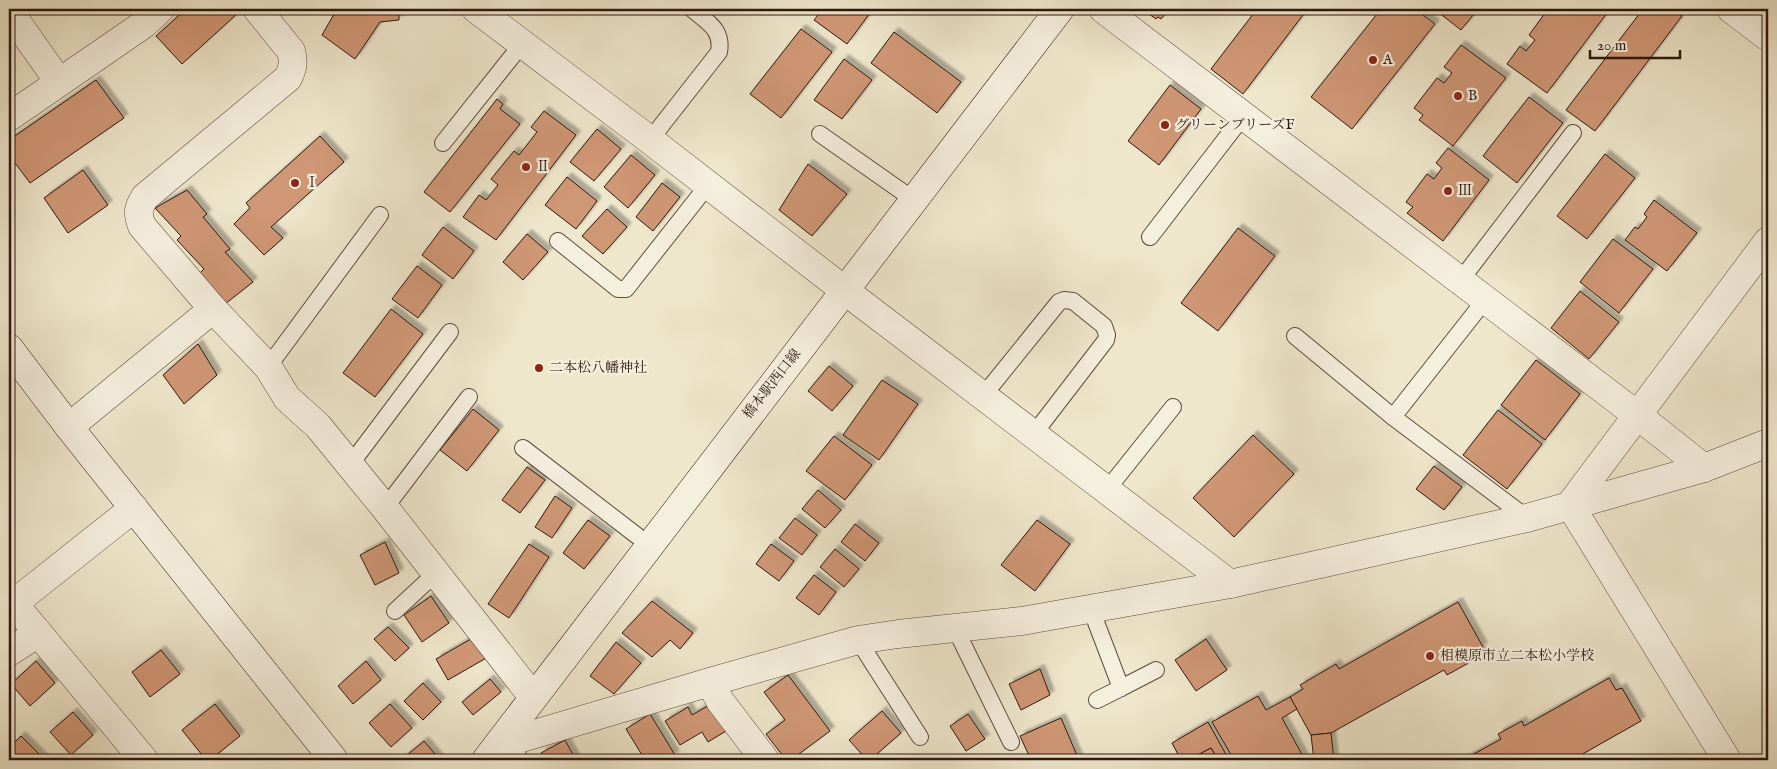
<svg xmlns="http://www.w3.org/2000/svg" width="1777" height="769" font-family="'IM FELL English','Noto Serif JP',serif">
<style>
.building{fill:#d09775;stroke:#2c170f;filter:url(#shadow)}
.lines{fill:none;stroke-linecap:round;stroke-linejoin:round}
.lane-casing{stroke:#5d4b3e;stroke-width:18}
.street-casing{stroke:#5d4b3e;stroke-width:29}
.secondary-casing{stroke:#2c170f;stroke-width:29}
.lane{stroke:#f5efde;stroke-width:16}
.street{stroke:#f5efde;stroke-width:28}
.secondary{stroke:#f5efde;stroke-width:28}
.poi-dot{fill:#8f2418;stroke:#f5efde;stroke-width:2}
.labels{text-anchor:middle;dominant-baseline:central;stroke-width:4.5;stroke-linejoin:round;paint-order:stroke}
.poi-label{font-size:14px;fill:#2c170f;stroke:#f5efde;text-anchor:start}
.street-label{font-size:14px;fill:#2c170f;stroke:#f5efde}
</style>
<defs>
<filter id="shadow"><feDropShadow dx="4.5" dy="-4.5" stdDeviation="1" flood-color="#0004"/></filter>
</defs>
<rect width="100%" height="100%" fill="#efe7cc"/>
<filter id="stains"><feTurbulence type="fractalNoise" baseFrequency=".004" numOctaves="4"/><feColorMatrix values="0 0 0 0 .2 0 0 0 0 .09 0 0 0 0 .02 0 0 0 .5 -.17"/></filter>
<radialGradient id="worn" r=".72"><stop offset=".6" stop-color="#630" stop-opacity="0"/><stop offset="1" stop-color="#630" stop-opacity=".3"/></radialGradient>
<g class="building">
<path d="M186,9h49l3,4 -56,51 -26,-28z"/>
<path d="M337,9h62v11l-19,2 -25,37 -33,-24z"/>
<path d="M823,9h50l-26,35 -33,-24z"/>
<path d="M1142,9h28l-9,10 -3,-2 -2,2z"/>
<path d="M1257,9h46l3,2 -63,83 -32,-25z"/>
<path d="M1381,9h34l20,15 -83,105 -41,-32z"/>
<path d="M1434,9h44l-17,21z"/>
<path d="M1548,9l9,1 1,-1h52l-63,84 -40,-29 13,-18 6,5 9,-11 -6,-5z"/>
<path d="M1643,9h29l10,7 -87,115 -29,-21z"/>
<path d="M801,29l31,23 -51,66 -31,-24z"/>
<path d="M894,32l67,50 -24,31 -66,-50z"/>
<path d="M1461,45l45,33 -53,68 -34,-26 4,-5 -9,-7 23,-30 7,5 8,-10 -8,-6z"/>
<path d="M844,59l28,21 -30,39 -28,-19z"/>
<path d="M96,80l28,38 -94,65 -21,-28v-15z"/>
<path d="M1170,85l31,24 -42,56 -31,-24z"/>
<path d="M1529,97l34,26 -46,60 -34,-27z"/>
<path d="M497,99l6,5 -3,5 20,15 -70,88 -26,-20z"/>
<path d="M544,111l32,24 -80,105 -33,-23 16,-22 7,5 12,-15 -7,-6 23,-28 5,4 18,-23 -6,-5z"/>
<path d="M597,129l24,20 -27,32 -24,-19z"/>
<path d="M320,136l24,26 -73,65 12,11 -19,17 -30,-31 16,-16 -4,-5z"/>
<path d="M1448,148l41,32 -46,61 -36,-28 6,-6 -7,-5 21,-28 7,5 8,-11 -6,-5z"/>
<path d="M1605,154l30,24 -48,61 -30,-23z"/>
<path d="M631,155l24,20 -27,33 -24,-21z"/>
<path d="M808,164l39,30 -35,42 -33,-26z"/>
<path d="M83,170l25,35 -40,28 -24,-35z"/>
<path d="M567,177l30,24 -21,28 -31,-24z"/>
<path d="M662,183l18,14 -27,34 -17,-14z"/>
<path d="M187,190l20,24 -4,3 27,32 -5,3 28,30 -28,22 -26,-30 5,-5 -27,-29 4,-4 -26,-28z"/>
<path d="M1654,200l43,33 -30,38 -42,-31 10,-13 3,2 9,-12 -3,-3z"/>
<path d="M607,209l20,18 -24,27 -21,-18z"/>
<path d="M443,227l31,24 -21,28 -31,-24z"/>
<path d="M1238,228l37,28 -57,75 -37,-28z"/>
<path d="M527,234l21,18 -25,28 -20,-18z"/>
<path d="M1613,239l40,30 -34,44 -39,-31z"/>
<path d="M417,266l25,19 -24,33 -26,-19z"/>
<path d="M1580,291l39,31 -30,37 -38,-31z"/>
<path d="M391,309l32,25 -48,63 -32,-24z"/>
<path d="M198,344l19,31 -33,29 -21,-29z"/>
<path d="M1536,360l44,34 -35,46 -44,-35z"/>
<path d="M829,366l24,20 -21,25 -24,-20z"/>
<path d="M882,380l36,24 -39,56 -36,-25z"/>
<path d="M473,409l26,21 -32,41 -27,-21z"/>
<path d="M1498,410l44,34 -35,45 -44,-34z"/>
<path d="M1253,435l41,39 -60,63 -41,-39z"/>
<path d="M834,436l38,29 -27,35 -39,-29z"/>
<path d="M1434,466l28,21 -18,23 -28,-21z"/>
<path d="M527,467l18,13 -25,33 -18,-13z"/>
<path d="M818,490l23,20 -16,18 -23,-19z"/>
<path d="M555,496l17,12 -20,30 -17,-11z"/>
<path d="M795,518l22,17 -15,20 -23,-17z"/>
<path d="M588,520l22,16 -26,33 -21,-16z"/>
<path d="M1037,520l33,24 -35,47 -34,-26z"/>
<path d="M855,524l24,19 -14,18 -24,-19z"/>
<path d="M385,542l14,31 -24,12 -15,-30z"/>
<path d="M529,544l20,13 -40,61 -21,-14z"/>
<path d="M771,544l23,17 -15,20 -23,-17z"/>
<path d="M835,549l24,20 -15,18 -24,-20z"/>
<path d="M814,575l22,17 -17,23 -23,-17z"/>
<path d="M431,596l18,27 -27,19 -18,-27z"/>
<path d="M652,601l41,32 -13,16 -10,-9 -18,17 -30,-24z"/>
<path d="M1458,602l25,45 -4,2 4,6 -36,20 -3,-5 -113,63 -20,2 -21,-38 13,-8 -3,-4 36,-21 3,5z"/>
<path d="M388,627l21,21 -14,13 -21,-22z"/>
<path d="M476,636l12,21 -40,23 -12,-21z"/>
<path d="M1206,639l21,31 -31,21 -21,-31z"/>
<path d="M616,642l25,21 -27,31 -24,-18z"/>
<path d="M161,650l19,24 -30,23 -18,-25z"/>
<path d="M36,661l19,22 -25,23 -19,-22z"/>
<path d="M366,661l15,19 -28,24 -15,-18z"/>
<path d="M1040,669l10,26 -29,15 -12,-26z"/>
<path d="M788,675l42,56 -39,29h-5l-20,-26 19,-14 -21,-28z"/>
<path d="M1609,678l7,12 6,-2 19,33 -69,39h-109l38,-21 -3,-5 24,-13 2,5z"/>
<path d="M490,679l11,13 -28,23 -11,-13z"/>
<path d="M423,683l18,19 -18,18 -19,-19z"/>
<path d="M1258,696l8,14 24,-13 7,12 -15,9 23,42h-71l-22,-38z"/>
<path d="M215,704l25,32 -30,24h-4l-24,-30z"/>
<path d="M390,704l22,24 -21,19 -22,-24z"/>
<path d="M711,704l15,27 -18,11 -6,-10 -22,13 -15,-24 23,-14 4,8z"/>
<path d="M882,711l19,22 -31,27h-3l-18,-20z"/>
<path d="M73,712l20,23 -22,20 -21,-23z"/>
<path d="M650,714l25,41 -8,5h-22l-19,-31z"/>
<path d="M968,714l17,25 -19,12 -16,-25z"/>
<path d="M1061,718l18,42h-48l-11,-24z"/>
<path d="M1208,722l21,38h-11l-7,-12 -23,12h-7l-9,-17z"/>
<path d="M1331,733l3,27h-20l-3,-25z"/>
<path d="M21,736l24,24h-36v-12z"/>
<path d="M565,740l11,20h-31l-4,-7z"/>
<path d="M424,741l16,19h-39z"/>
<path d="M1211,748l7,12h-30z"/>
</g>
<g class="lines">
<defs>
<g id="lane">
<path d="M820,134l94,66"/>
<path d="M650,140l69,-88c4,-23 -12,-30 -27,-43"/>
<path d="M443,143l79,-99"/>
<path d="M1150,237l94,-122"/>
<path d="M558,241l60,48h8l82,-104"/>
<path d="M1460,281l113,-148"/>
<path d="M1295,336l98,81 134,101"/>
<path d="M268,367l112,-152"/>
<path d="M983,396l76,-94 5,-2 9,1 31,25 3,9 -1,5 -73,95"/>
<path d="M1393,417l92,-117"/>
<path d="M523,448l126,97"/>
<path d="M350,465l100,-133"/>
<path d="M1106,491l67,-84"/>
<path d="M385,508l84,-111"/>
<path d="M1091,609l30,79 35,-18"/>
<path d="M395,611l41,-38"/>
<path d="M955,628l56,114"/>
<path d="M858,640l62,97"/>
<path d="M1097,700l24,-12"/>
<path d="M511,741l9,19"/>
</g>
<g id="street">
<path d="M257,9l34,42c3,11 2,17 -3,27l-143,119c-7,11 -8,16 -3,29l71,83 55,58 19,31 31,28 67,82 148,189"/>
<path d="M476,9l174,131 211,163 369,281"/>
<path d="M1103,9l534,406 67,53"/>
<path d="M1731,9l37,28"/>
<path d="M9,11l50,71"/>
<path d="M9,117l135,-93 16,-15"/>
<path d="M69,427l144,-118"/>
<path d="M9,598l135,162"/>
<path d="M13,604l121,-96"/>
<path d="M9,652l29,-19"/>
<path d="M710,682l10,19 45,59"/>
<path d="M504,737l7,4 199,-59 148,-42 40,-6 124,-13 208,-37 297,-66 177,-50 64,-25"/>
<path d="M1727,760l-157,-255 198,-264"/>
</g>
<g id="secondary">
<path d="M9,348l60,79 265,333"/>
<path d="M486,760l574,-751"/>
</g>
</defs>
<use href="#lane" class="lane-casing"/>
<use href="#street" class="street-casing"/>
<use href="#secondary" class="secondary-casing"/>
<use href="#lane" class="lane"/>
<use href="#street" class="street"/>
<use href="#secondary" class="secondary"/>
</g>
<g class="poi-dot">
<circle cx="1373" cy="60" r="5"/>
<circle cx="1458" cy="96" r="5"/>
<circle cx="1165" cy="125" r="5"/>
<circle cx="526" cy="167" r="5"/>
<circle cx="295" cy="183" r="5"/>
<circle cx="1448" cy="191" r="5"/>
<circle cx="539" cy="368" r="5"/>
<circle cx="1430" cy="656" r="5"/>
</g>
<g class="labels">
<g class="poi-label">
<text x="1383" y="60">A</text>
<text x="1468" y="96">B</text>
<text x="1175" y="125">グリーンブリーズF</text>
<text x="536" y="167">Ⅱ</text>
<text x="305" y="183">Ⅰ</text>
<text x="1458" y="191">Ⅲ</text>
<text x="549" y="368">二本松八幡神社</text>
<text x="1440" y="656">相模原市立二本松小学校</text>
</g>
<g class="street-label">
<text transform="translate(772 384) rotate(-52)">橋本駅西口線</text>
</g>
</g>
<rect width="1777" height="769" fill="none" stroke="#efe7cc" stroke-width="30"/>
<rect x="10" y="10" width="1757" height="749" fill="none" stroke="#2c170f" stroke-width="2.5"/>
<rect x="15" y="15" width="1747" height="739" fill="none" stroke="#2c170f"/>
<path d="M1590 50v8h90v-8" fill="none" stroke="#2c170f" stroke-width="2.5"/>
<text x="1597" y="50" font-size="15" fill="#2c170f" stroke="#f5efde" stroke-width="4" paint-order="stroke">20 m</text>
<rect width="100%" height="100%" filter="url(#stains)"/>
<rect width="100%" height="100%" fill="url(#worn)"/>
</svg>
